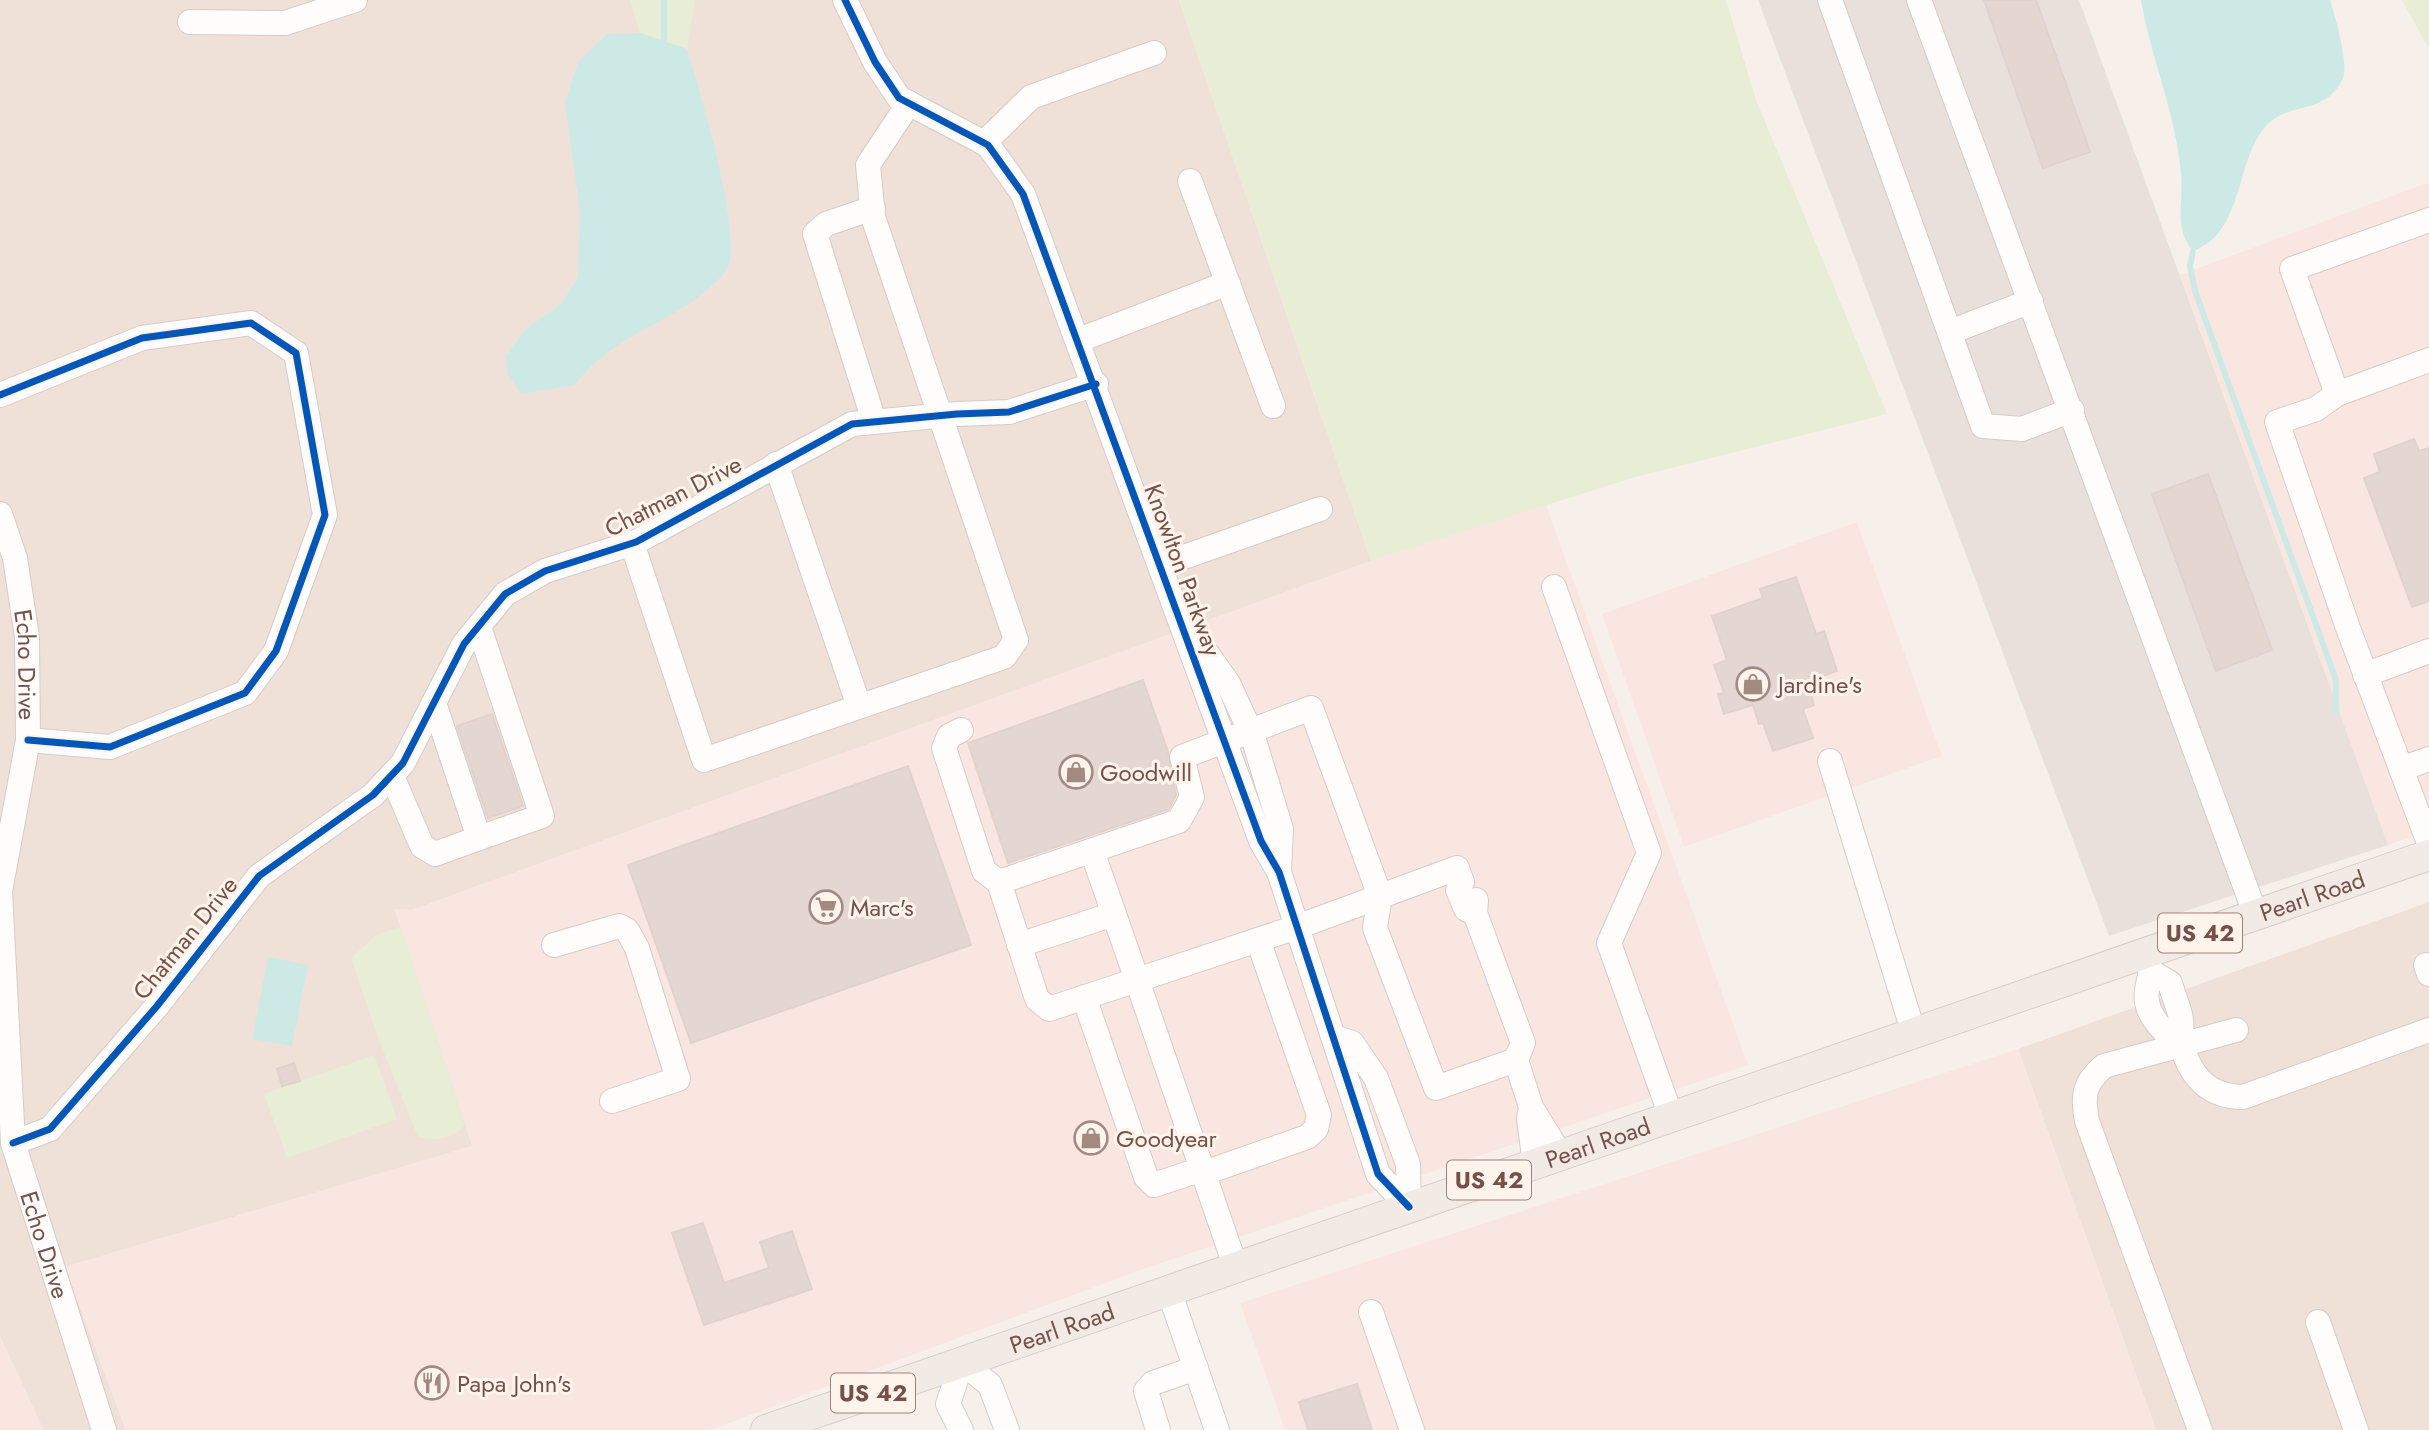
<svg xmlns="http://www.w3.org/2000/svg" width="2429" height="1430" font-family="Jost,sans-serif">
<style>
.residential{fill:#f0e1d8}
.commercial{fill:#fae6e1}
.industrial{fill:#eae0db}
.green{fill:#e8edd5}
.water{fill:#cce9e6}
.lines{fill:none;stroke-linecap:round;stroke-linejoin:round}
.stream{stroke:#cce9e6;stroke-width:6}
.building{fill:#e4d7d2;stroke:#e0d2cc;stroke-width:2}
.minor-casing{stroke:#d6cbc7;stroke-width:26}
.major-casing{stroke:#d8cdc9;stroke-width:32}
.minor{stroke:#fefdfc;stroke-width:24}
.major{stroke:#f2ebe5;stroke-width:30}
.cycleway-casing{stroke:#fff4ec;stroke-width:11}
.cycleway{stroke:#0057b8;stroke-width:7}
.labels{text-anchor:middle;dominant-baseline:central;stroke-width:6;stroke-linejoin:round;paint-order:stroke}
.shield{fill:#fff4ec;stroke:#9e827b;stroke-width:2}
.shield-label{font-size:23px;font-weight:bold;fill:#75514a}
.street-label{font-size:24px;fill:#75514a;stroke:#fff4ec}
.poi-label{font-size:24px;fill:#75514a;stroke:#fff4ec;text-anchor:start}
</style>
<rect width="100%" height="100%" fill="#f7f0ea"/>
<g class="residential">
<path d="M0,0h1179l192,561 -959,349h-17l78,236 -408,121 61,163h-83l-43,-94z"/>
<path d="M2429,902v528h-273l-138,-381z"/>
</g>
<g class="commercial">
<path d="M2429,182v649l-41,14 -208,-570z"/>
<path d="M1546,505l202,560 -607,205 -431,160h-584l-61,-163 407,-121 -77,-237 17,1 959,-349z"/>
<path d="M1857,522l85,234 -258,91 -82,-233z"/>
<path d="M2018,1049l138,381h-871l-45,-127z"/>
<path d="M0,1336l42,90 1,4h-43z"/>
</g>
<path class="industrial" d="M1758,0h321l309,845 -279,91z"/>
<g class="green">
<path d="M630,0h65l-8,49 -47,-16z"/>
<path d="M1179,0h547l30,100 131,314 -252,63 -264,84z"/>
<path d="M2402,0h27v49z"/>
<path d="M401,927l64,198c-13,14 -28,16 -47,12l-39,-97 -28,-82 25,-23z"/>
<path d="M374,1055l23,64 -110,39 -23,-64z"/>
</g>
<g class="water">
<path d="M2141,0h189c5,15 19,65 13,78 -19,41 -58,20 -81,53 -27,37 -20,103 -69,120 -20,-24 -9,-48 -12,-77 -5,-61 -30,-115 -40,-174z"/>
<path d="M640,33l47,16c12,40 57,185 40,220 -6,10 -26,26 -35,33 -42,27 -87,42 -117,83l-54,9 -13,-19 -2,-19 20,-27 35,-25 17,-27 2,-64 -15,-110 13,-41 29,-28z"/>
<path d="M268,957l40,8 -16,81 -40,-7z"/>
</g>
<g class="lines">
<g class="stream">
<path d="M664,42v-42"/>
<path d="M2193,251l-3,15 5,25 141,389v31"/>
</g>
</g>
<g class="building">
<path d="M1984,0h52l54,152 -47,16z"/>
<path d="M2414,439l5,12 10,-3v153l-17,6 -48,-129 16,-6 -6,-18z"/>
<path d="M2208,474l64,176 -56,21 -64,-177z"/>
<path d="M1796,577l20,57 8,-3 13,40 -20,7 1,4 -10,3 6,20 -11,4 10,29 -40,13 -10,-28 -4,1 -6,-19 -29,9 -6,-20 6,-1 -10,-28 13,-5 -15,-44 51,-18 -3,-9z"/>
<path d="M1143,680l25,72 8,43 -7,14 -161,54 -40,-120z"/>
<path d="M492,714l31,92 -35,12 -31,-92z"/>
<path d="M908,766l63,179 -280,98 -63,-178z"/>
<path d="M294,1063l6,18 -18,5 -5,-17z"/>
<path d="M703,1223l21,60 45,-15 -9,-26 32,-11 20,58 -108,36 -32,-92z"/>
<path d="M1357,1384l15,46h-64l-9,-28z"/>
</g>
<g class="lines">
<defs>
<g id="minor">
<path d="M845,0l30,62 24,36 89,47 35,49 238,647 18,31 99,302 31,33"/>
<path d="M1830,0l153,426 39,3 50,-19"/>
<path d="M1919,0l336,913"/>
<path d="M190,22l95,1 70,-23"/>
<path d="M984,143l47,-46 123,-44"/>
<path d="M1190,181l83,225"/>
<path d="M873,208l-47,16 -11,10 59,187"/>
<path d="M1950,332l81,-31"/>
<path d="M1079,340l149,-57"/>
<path d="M2429,360l-92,34 -21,15 -39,13 71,206 81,215"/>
<path d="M2337,394l-45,-125 137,-49"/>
<path d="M0,395l142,-57 109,-15 45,30 29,162 -49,136 -31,42 -135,54 -82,-7"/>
<path d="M776,464l83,242"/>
<path id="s1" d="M0,514l15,44 12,79 1,103 -28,151 13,252 91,287"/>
<path d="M632,543l72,217 300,-103 12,-17 -143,-423 -5,-52 41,-62"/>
<path d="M1161,565l159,-56"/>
<path d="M1554,587l95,266 -40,90 63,176"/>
<path d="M1191,641l17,14 20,28 25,54 28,92 -2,42"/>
<path d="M2365,675l64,-24"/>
<path d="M434,703l45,135 63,-22 -63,-189"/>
<path d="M961,730l-12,6 -5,12 40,123 15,11 180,-61 13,-24 -10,-40 129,-49 69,188 -5,32 61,160 80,-28 15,47 30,49"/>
<path d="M1830,761l84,273"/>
<path d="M2401,769l28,-10"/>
<path d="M392,776l30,70 13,8 44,-16"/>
<path d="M999,882l38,117 12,10 88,-29 -45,-129"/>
<path d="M1476,900l-1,13 48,130 -7,17"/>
<path d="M554,945l65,-19 8,4 10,18 41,131 -66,22"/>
<path d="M1019,945l95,-31"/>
<path d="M2147,958c6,14 2,18 0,32 -4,25 18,43 35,56"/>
<path d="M2426,965l3,9"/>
<path d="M2153,973l17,10c3,12 9,24 11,36 1,9 -1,19 1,27 9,32 28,51 61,51l186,-67"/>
<path d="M1084,997l62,180 8,8 48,-16"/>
<path d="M1334,1037l18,6 24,35 32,86 1,43"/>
<path d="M1531,1108l-2,11 6,45"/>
<path d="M13,1143l37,-14 107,-123 102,-130 114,-81 30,-32 61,-119 41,-50 40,-23 91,-29 216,-118 105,-10 52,-2 87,-28"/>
<path d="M1204,1173l103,-36 9,-8 3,-14 -61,-175"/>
<path d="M1236,1268l-99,-288 160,-53 160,-59 5,14 -4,8 8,19 9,4"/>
<path d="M1169,1291l48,139"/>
<path d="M1371,1312l41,118"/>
<path d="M2318,1322l38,108"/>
<path d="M961,1430l-13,-26 14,-42 28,23 17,45"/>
<path d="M1158,1430l-12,-39 7,-8 43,-15"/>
<path d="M2200,1430l-113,-309c-5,-26 -3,-38 17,-55l132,-36"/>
</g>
<g id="major">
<path id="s2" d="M766,1430l1663,-575"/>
</g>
</defs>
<use href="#minor" class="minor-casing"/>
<use href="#major" class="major-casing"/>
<use href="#minor" class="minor"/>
<use href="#major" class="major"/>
<defs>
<g id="cycleway">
<path d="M845,0l30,62 24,36 89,47 35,49 238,647 18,31 99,302 31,33"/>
<path d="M0,395l142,-57 109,-15 45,30 29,162 -49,136 -31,42 -135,54 -82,-7"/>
<path d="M13,1143l37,-14 107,-123 102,-130 114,-81 30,-32 61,-119 41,-50 40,-23 91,-29 216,-118 105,-10 52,-2 87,-28"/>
</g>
</defs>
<use href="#cycleway" class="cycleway-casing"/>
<use href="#cycleway" class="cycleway"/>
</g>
<defs>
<symbol id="shop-ring" viewBox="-11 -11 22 22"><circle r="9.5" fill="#fff4ec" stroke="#a28982" stroke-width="1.5"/><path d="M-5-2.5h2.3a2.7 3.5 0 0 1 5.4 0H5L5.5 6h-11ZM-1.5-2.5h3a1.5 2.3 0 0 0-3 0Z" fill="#a28982"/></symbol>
<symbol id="supermarket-ring" viewBox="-11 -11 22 22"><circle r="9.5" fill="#fff4ec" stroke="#a28982" stroke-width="1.5"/><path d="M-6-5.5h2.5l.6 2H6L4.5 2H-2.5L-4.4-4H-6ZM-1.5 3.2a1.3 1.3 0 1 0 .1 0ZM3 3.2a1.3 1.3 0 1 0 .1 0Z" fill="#a28982"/></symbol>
<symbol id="restaurant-ring" viewBox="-11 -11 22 22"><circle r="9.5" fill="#fff4ec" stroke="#a28982" stroke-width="1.5"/><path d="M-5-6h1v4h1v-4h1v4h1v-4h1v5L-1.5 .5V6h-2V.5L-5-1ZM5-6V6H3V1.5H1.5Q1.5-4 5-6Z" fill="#a28982"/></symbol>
</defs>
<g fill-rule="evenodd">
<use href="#shop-ring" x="1734" y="665" width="38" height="38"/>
<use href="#shop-ring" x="1057" y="753" width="38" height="38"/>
<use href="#supermarket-ring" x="807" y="888" width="38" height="38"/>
<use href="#shop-ring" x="1072" y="1119" width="38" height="38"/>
<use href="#restaurant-ring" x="413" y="1364" width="38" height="38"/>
</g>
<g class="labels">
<g class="shield">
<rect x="2158" y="913.5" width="84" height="39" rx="5"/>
<rect x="1447" y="1160.5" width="84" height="39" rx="5"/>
<rect x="831" y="1373.5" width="84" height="39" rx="5"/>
</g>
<g class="shield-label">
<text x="2200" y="933">US 42</text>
<text x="1489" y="1180">US 42</text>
<text x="873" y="1393">US 42</text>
</g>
<g class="street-label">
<text transform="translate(673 496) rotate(-27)">Chatman Drive</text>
<text transform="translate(1183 570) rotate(70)">Knowlton Parkway</text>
<text stroke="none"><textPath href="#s1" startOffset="154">Echo Drive</textPath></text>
<text stroke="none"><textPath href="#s2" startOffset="1636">Pearl Road</textPath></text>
<text transform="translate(185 938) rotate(-51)">Chatman Drive</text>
<text stroke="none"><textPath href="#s2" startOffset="880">Pearl Road</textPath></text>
<text stroke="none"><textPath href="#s1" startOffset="742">Echo Drive</textPath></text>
<text stroke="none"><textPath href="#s2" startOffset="313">Pearl Road</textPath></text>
</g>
<g class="poi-label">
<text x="1778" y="684">Jardine's</text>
<text x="1100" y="772">Goodwill</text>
<text x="850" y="907">Marc's</text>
<text x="1116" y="1138">Goodyear</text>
<text x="457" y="1383">Papa John's</text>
</g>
</g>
</svg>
